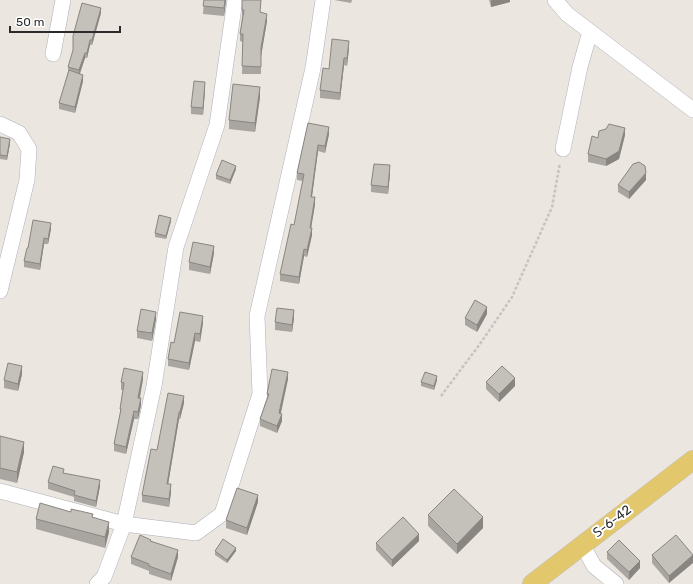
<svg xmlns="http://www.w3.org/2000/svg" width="693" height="584" font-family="Rubik,'Noto Sans Armenian',sans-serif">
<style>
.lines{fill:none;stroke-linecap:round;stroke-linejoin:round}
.minor-casing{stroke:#afb1ba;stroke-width:16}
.major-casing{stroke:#c4c4c4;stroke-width:20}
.path{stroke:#c4c4c4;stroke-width:2.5;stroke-dasharray:3 2;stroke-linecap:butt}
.minor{stroke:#fff;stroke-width:15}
.major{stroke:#e3c76c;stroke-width:19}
.wall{fill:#a9a5a0}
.shaded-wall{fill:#898682}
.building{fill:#c4c0ba;stroke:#898682}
.labels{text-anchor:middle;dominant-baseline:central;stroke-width:4;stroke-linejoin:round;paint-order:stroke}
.street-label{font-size:13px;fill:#2b2b2b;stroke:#fff}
</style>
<rect width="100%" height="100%" fill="#ebe6df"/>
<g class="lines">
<defs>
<g id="minor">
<path d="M555,0l12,14 126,96"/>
<path d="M53,54l10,-54"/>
<path d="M0,124l19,9 10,16 -2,31 -27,111"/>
<path d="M563,149l17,-82 10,-35"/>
<path d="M0,491l124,33 72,9 26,-19 38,-120 -3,-78 56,-248 10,-68"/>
<path d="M582,544l12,22 22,18"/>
<path d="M97,584l7,-7 20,-53 30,-138 22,-139 41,-122 18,-125"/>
</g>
<path id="major" d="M532,584l161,-124"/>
</defs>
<use href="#minor" class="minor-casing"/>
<use href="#major" class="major-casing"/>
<path class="path" d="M441,396l39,-52 32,-47 40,-90 8,-44"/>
<use href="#minor" class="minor"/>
<use href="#major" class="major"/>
</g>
<g class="wall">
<path d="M204,0h22l-2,16 -21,-2z"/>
<path d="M334,0h18l-1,3z"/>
<path d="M489,0h21v2l-19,5z"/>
<path d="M242,10l18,2 7,9 -6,35v18h-19l1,-32 -3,-1v-7l2,-16z"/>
<path d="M101,13l-9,32h-2l-3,13h-2l-5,16 3,7 -8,32 -16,-4v-6l9,-31v-5z"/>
<path d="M349,48l-2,18 -3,-1 -4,35 -20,-2v-8l9,-21z"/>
<path d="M205,90l-2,25 -12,-1v-7z"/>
<path d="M260,97l-5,35 -26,-3v-9z"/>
<path d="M308,123l21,11 -4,19 -7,-2 -6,46 3,7 -4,24 1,7 -5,22 -3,-1 -5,28 -19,-3v-7l14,-49 9,-44 -6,-1v-7z"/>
<path d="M606,129l19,6 -6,24 -13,7 -18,-4v-8l10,-16z"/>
<path d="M0,137l10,6 -3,17 -7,-1z"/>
<path d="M236,169l-6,15 -14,-5v-4z"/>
<path d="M390,173l-2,21 -17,-2v-7z"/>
<path d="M646,180l-17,19 -11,-7v-7z"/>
<path d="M171,221l-5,18 -11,-2v-4z"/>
<path d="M51,229l-3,15h-4l-4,26 -16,-3v-6l4,-13z"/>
<path d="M214,253l-4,21 -21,-4v-8z"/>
<path d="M487,314l-10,18 -12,-7v-7z"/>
<path d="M294,318l-2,14 -17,-2v-8z"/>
<path d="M156,319l-4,22 -15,-3v-7z"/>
<path d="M203,323l-3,19 -5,-1 -6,29 -21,-4v-7l6,-16z"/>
<path d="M22,374l-4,17 -14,-3v-8z"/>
<path d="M143,379l-3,19 1,7 -3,14h-4l-8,35 -12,-3v-7l6,-28v-7l3,-19h-2v-8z"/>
<path d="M288,379l-7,34 1,8 -5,12 -17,-7v-7l7,-19v-6z"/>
<path d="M437,380l-3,10 -13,-4v-4z"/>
<path d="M486,382l29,4 -16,16 -13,-13z"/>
<path d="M184,403l-4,16h-1l-11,65 3,8 -2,15 -27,-5v-7l15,-45z"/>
<path d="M0,436l24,16 -7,31 -17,-4z"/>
<path d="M64,473l36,13 -4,21 -22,-6v-4l-26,-8v-7z"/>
<path d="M258,502l-11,33 -21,-7v-8z"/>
<path d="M71,512l22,5 16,15 -4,16 -69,-19v-10z"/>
<path d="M428,515l55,13 -26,26 -29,-28z"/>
<path d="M151,541l27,16 -7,24 -22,-7v-3l-18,-7v-7z"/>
<path d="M419,541l-27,26 -16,-17v-7z"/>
<path d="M215,551h21l-9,12 -12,-8z"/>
<path d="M607,552l33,16 -11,12 -22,-21z"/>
<path d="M652,555h41l-24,28 -17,-20z"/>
</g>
<g class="shaded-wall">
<path d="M225,0h1l-2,16v-8z"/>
<path d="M491,0h19v2l-19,5z"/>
<path d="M101,8v5l-9,32v-5z"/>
<path d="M267,14v7l-6,35v18v-26z"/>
<path d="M90,40v5l-3,13v-5z"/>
<path d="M349,41v7l-2,18v-8z"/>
<path d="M85,53v5l-6,17v-5z"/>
<path d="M344,58v7l-4,35v-7z"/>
<path d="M83,75v6l-8,32v-6z"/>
<path d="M205,82v8l-2,25v-7z"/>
<path d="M260,87v10l-5,35v-9z"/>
<path d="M329,127v7l-4,19v-7z"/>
<path d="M625,128v7l-6,24 -13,7v-7z"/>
<path d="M10,139v4l-3,17v-4z"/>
<path d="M318,145v6l-7,52v-6z"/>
<path d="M390,165v8l-2,21v-7z"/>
<path d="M236,166v3l-6,15v-4z"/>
<path d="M646,173v7l-17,19v-7z"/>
<path d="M315,197v7l-5,31v-7z"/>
<path d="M171,218v3l-5,18v-3z"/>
<path d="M51,223v6l-3,15v-5z"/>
<path d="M312,228v7l-5,22v-7z"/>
<path d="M44,238v6l-4,26v-6z"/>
<path d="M214,246v7l-4,21v-7z"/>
<path d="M304,249v7l-5,28v-7z"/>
<path d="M487,307v7l-10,18v-7z"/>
<path d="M294,310v8l-2,14v-7z"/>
<path d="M156,312v7l-4,22v-8z"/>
<path d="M203,316v7l-3,19v-8z"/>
<path d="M195,333v8l-6,29v-7z"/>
<path d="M22,366v8l-4,17v-7z"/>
<path d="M143,372v7l-5,26v-7z"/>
<path d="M288,372v7l-9,41v-7z"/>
<path d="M437,376v4l-3,10v-4z"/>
<path d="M515,378v8l-16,16v-8z"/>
<path d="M184,396v7l-4,16v-7z"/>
<path d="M141,398v7l-3,14v-7z"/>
<path d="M134,411v8l-8,35v-7z"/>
<path d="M179,412v7l-12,72v-7z"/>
<path d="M282,414v7l-5,12v-7z"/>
<path d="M24,442v10l-7,31v-11z"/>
<path d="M100,480v6l-4,21v-6z"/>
<path d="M171,484v8l-2,15v-8z"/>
<path d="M258,495v7l-11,33v-7z"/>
<path d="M483,517v11l-26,26v-10z"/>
<path d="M109,522v10l-4,16v-11z"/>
<path d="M419,534v7l-27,26v-7z"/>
<path d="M236,548v3l-9,12v-3z"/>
<path d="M178,550v7l-7,24v-7z"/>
<path d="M693,555v8l-24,20v-7z"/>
<path d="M640,561v7l-11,12v-8z"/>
</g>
<g class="building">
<path d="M204,0h21l-1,8 -21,-2z"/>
<path d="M242,0h19l-1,12 7,2 -6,34v19l-19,-1 1,-32h-3l4,-24h-2z"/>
<path d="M82,3l19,5 -9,32h-2l-3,13h-2l-6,17 -11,-3 5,-17v-14z"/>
<path d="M332,39l17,2 -2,17h-3l-4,35 -20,-3 3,-22 6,1z"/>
<path d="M69,70l14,5 -8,32 -16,-4z"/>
<path d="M194,81l11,1 -2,26 -12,-1z"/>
<path d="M233,84l27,3 -5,36 -26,-3z"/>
<path d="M308,123l21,4 -4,19 -7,-1 -7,52h4l-5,31h2l-5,22 -3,-1 -5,28 -19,-3 11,-50 3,1 10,-51 -7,-1z"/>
<path d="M609,124l16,4 -6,23 -13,8 -18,-5 4,-18 6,2 1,-7 7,-2z"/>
<path d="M0,137l10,2 -3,17 -7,-1z"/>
<path d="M222,160l14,6 -6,14 -14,-5z"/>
<path d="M639,162l6,4 1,7 -17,19 -11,-7 15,-21z"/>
<path d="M374,164l16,1 -2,22 -17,-2z"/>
<path d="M159,215l12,3 -5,18 -11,-3z"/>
<path d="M33,220l18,3 -3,16 -4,-1 -4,26 -16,-3 3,-13h1z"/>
<path d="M193,242l21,4 -4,21 -21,-5z"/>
<path d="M475,300l12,7 -10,18 -12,-7z"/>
<path d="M277,308l17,2 -2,15 -17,-3z"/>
<path d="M141,309l15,3 -4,21 -15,-2z"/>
<path d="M180,312l23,4 -3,18 -5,-1 -6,30 -21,-4 3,-17 3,1z"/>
<path d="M8,363l14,3 -4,18 -14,-4z"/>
<path d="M502,366l13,12 -16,16 -13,-12z"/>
<path d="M124,368l19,4 -5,26h3l-3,14 -4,-1 -8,36 -12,-3 7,-35h-1l4,-26 -3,-1z"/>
<path d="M272,369l16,3 -9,41 3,1 -5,12 -17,-7 9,-25h-2z"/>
<path d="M425,372l12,4 -3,10 -13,-4z"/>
<path d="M168,393l16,3 -4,16h-1l-12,72h4l-2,15 -27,-4 9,-46 6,1z"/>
<path d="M0,436l24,6 -7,30 -17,-4z"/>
<path d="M53,466l11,3 -1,4 37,7 -4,21 -22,-6 1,-4 -27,-9z"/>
<path d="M237,488l21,7 -11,33 -21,-8z"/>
<path d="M454,489l29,28 -26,27 -29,-29z"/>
<path d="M40,503l31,9v-3l22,5 -1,3 17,5 -4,15 -69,-18z"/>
<path d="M403,517l16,17 -27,26 -16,-17z"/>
<path d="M140,535l11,5 -1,1 28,9 -7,24 -22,-8v-2l-18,-7z"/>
<path d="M676,535l17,20 -24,21 -17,-21z"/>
<path d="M223,539l13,9 -9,12 -12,-9z"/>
<path d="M619,540l21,21 -11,11 -22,-20z"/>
</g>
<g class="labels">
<g class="street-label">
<text transform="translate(612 521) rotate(-37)">Տ-6-42</text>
</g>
</g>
<path d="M10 26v6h110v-6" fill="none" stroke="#2b2b2b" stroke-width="2"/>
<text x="16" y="26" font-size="12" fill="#2b2b2b" stroke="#ffffff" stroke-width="3" paint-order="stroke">50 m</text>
</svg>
